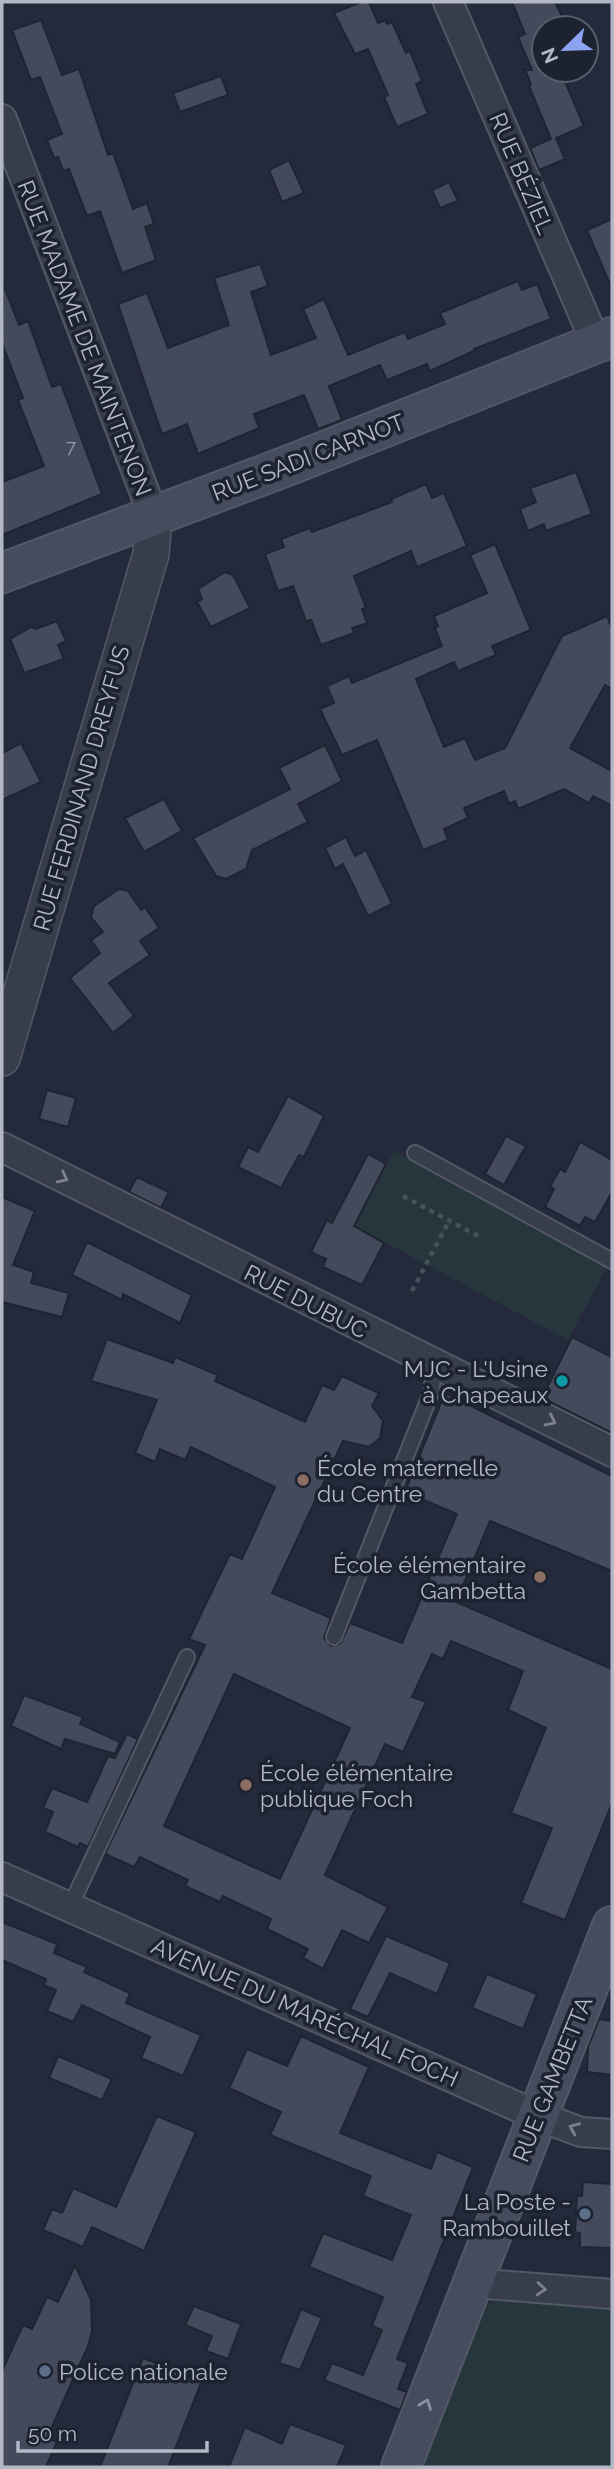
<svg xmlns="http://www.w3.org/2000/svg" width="614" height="2469" font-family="Raleway,sans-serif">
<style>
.green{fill:#26363c}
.building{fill:#44495c;stroke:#1f2432;stroke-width:2;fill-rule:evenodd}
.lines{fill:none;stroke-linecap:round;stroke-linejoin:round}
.service-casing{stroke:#535866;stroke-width:18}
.minor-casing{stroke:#535866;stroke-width:32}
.tertiary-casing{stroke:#535866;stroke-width:38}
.secondary-casing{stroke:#535866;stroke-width:42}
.path{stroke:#445359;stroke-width:4.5;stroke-dasharray:5 5;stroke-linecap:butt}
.service{stroke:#383d4b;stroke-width:14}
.minor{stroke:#383d4b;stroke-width:28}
.tertiary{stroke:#383d4b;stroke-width:35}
.secondary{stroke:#464b5e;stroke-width:38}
.oneway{stroke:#7c818f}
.oneway2{stroke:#8d92a2}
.culture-dot{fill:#0f9aa8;stroke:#1d2230;stroke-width:2.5}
.education-dot{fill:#8d6e63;stroke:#1d2230;stroke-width:2.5}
.service-dot{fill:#5c6f8a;stroke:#1d2230;stroke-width:2.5}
.labels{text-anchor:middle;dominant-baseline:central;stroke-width:7;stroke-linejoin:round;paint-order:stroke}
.number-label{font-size:19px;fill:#979cac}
.street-label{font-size:23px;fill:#b3b8c6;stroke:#1d2230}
.poi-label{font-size:23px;fill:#b3b8c6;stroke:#1d2230;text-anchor:end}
</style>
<rect width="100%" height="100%" fill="#242a3b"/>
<g class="green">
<path d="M394,1151l214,114 -40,75 -214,-114z"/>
<path d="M499,2301l113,7v159h-199l68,-162z"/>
</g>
<g class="building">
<path d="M361,2h8l9,21 7,-3 2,4 5,-2 14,31 4,-2 12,30 -6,3 12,30 -31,13 -13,-30 4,-2 -20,-46 -13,5 -21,-41z"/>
<path d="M512,2h43l8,16 -6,2 3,8h-16v42h16l24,56 -28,12 9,21 -26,11 -9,-22 21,-9 -22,-53 2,-2 -6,-14h7l-14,-33 7,-3z"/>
<path d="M41,20l21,55 17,-6 29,86 5,-2 20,56 14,-6 7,21 -9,3 11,33 -34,13 -22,-62 -13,5 -18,-47 -6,2 -5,-14 -4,1 -7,-18 15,-6 -22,-57 -9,3 -19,-50z"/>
<path d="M221,76l7,19 -48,17 -7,-19z"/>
<path d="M289,160l15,33 -22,9 -13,-32z"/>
<path d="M449,182l9,19 -18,7 -8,-18z"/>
<path d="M612,219v70l-25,-59z"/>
<path d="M260,264l8,22 -17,6 20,63 45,-17 -13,-29 21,-10 24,56 57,-23 3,7 37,-15 -5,-11 78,-32 4,9 15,-6 14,35 -77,30v2l-44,20 -3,-7 -40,16 -7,-15 -51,21 13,34 -24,9 -14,-34 -50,19 5,14 -61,26 -11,-30 -25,10 -44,-130 29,-11 21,55 61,-23 -15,-47z"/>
<path d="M3,284l16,41 9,-4 24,66 9,-3 41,110 -100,41v-53l42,-16 -26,-66 5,-2 -21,-55z"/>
<path d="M576,472l16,42 -46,17 -2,-7 -16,7 -8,-22 16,-7 -6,-14z"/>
<path d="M426,484l6,14 12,-5 23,53 -50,21 -6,-16 -57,25 12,32 -4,1 5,14 -15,5 2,5 -33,12 -10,-25 -5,1 -13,-35 -15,5 -13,-37 19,-7 -3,-8 29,-11 2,4 80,-30 -1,-3z"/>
<path d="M495,544l36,86 -39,16 4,9 -38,16 -4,-9 -38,17 28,68 21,-9 10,22 30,-12 57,-112 45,-20 5,13v60l-7,-4 -35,63 42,23v35l-19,-10 -4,7 -25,-14 -46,20 -3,-8 -6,3 -5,-13 -40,17 4,10 -24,11 4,11 -25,10 -46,-110 -35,15 -22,-46 14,-6 -7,-17 22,-10 3,7 90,-37 -7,-18 3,-2 -4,-10 53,-23 -17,-38z"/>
<path d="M225,572l8,3 17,33 -39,19 -14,-25 5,-3 -4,-10z"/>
<path d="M57,621l9,20 -8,4 6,14 -40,14 -14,-34 21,-12 5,2z"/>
<path d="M21,743l20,39 -39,18v-47z"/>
<path d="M325,745l17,36 -44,23 10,18 -56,28 -6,19 -20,10 -10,-3 -23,-38 97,-49 -11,-21z"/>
<path d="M164,799l18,32 -38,21 -19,-34z"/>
<path d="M346,837l9,19 11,-6 26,54 -24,12 -25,-52 -8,5 -10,-21z"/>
<path d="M119,889l9,2 13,19 4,-3 14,21 -19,13 10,14 -41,28 25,33 -21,17 -43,-55 30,-25 -9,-13 12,-8 -12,-15 3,-11z"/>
<path d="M47,1090l29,8 -8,29 -29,-8z"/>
<path d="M288,1096l36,20 -20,41 -5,-2 -18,33 -43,-21 10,-20 10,5z"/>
<path d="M506,1136l20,10 -22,39 -19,-11z"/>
<path d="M580,1142l32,18v32l-17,30 -10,-5 -5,9 -35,-19 9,-18 -4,-2 10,-18 5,3z"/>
<path d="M368,1154l18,10 -32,62 30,17 -22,42 -39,-18 3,-8 -15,-7 16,-32 5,3z"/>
<path d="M137,1177l32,15 -8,16 -32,-16z"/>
<path d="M2,1197l33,14 -22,54 21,7 -3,11 38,10 -7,24 -60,-15z"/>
<path d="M87,1242l105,53 -12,28 -57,-29 -1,6 -50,-25z"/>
<path d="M572,1337l40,20v76l-70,-35z"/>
<path d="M107,1339l66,24 2,-6 43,18 -3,6 90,41 17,-37 12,5 8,-14 37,17 -7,13 11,15 -3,17 -11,9 -26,-6 -71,152 59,25 -7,20 7,8 9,-2 10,-21 52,20 55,-129 -52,-22 40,-99 167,83v95l-122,-50 -34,81 156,67v134l-47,117 -44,-17 31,-75 -41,-15 35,-85 -38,-18 15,-39 -72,-30 -8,18 -11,-5 -20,43 14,5 -23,50 -18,-8 -60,131 63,32 -19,36 -27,-13 -19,39 -20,-11 5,-9 -41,-20 4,-10 -48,-23 -3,6 -35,-16 3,-6 -48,-23 -6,10 -29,-13 100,-209 -16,-6 41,-85 12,5 33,-72 -84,-40 -6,13 -25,-11 -5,13 -20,-9 22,-53 -66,-19zM234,1674l116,54 -70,151 -116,-53z"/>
<path d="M24,1695l59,22 -3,7 40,18 -5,12 -50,-15 -4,10 -50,-23z"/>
<path d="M127,1734l11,5 -50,108 -8,-4 -2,4 -33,-15 8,-20 -10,-4 9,-20 35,14 21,-46 7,2z"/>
<path d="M2,1922l55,22 -3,9 33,14 -3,5 46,21 -4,10 75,32 -18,41 -42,-18 9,-21 -68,-32 -9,17 -26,-11 9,-21 -12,-5 2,-6 -44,-19z"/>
<path d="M386,1936l64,27 -13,31 -47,-21 -22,44 -18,-8z"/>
<path d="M487,1974l50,20 -14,35 -51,-21z"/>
<path d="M599,2019l13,2v54l-25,-3 1,-25z"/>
<path d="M301,2036l68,31 -29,66 91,36 6,-17 36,15 -76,192 11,4 -10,26 9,3 -7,18 -76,-30 8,-17 31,12 19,-45 -10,-4 11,-29 -74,-30 14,-34 69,27 19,-45 -48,-19 8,-20 -101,-41 11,-23 -52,-24 18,-39 40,17z"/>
<path d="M58,2056l54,23 -10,21 -53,-22z"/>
<path d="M157,2116l39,16 -52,119 -52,-24 -9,20 -40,-17 9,-21 10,4 11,-25 43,19z"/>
<path d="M583,2182l29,2v64l-32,-1v-14l-5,-1 2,-36h5z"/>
<path d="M75,2265l16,35 1,31 -4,15 -41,92 10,4 -11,25h-44v-96l21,-46 9,4 15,-32 11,5z"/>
<path d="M194,2306l47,18 -13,35 -22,-8 6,-15 -27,-11z"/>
<path d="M301,2309l21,9 -22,52 -21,-7z"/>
<path d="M143,2358l59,22 -34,87h-68z"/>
<path d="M290,2424l56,21 -9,22h-108l16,-40 37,17z"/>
</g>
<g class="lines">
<defs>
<g id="service">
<path d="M415,1153l197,108"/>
<path d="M334,1637l97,-244 4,-29"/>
<path d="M70,1907l117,-250"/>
</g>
<g id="minor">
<path d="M448,2l148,341"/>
<path d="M2,119l152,398"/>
<path d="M2,1147l610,305"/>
<path d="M2,1877l536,239 43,16 31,2"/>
<path d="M473,2283l139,11"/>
</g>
<path id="tertiary" d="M2,1058l149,-504 3,-37"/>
<g id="secondary">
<path d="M2,573l285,-107 325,-129"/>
<path d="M401,2467l211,-541"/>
</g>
</defs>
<use href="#service" class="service-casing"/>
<use href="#minor" class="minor-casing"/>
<use href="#tertiary" class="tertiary-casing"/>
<use href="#secondary" class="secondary-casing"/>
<g class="path">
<path d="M403,1196l77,41"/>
<path d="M412,1291l37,-70"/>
</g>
<use href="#service" class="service"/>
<use href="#minor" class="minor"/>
<use href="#tertiary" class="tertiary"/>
<use href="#secondary" class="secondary"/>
</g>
<defs><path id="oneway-chevron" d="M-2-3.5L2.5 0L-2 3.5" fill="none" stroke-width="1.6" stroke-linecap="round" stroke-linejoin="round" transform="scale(1.75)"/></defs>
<g class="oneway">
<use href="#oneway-chevron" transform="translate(63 1178) rotate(27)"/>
<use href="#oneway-chevron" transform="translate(551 1421) rotate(26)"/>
<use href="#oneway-chevron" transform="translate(574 2128) rotate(-157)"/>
<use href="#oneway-chevron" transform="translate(541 2289) rotate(4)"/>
</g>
<use class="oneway2" href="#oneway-chevron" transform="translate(426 2404) rotate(-69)"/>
<circle class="culture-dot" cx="562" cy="1381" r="7"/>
<g class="education-dot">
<circle cx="303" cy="1480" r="7"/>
<circle cx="540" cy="1577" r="7"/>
<circle cx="246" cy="1785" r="7"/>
</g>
<g class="service-dot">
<circle cx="585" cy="2214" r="7"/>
<circle cx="45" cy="2371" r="7"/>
</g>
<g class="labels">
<g class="number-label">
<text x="71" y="446">7</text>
</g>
<g class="street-label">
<text transform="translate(522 173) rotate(67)">RUE BÉZIEL</text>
<text transform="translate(85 338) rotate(69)">RUE MADAME DE MAINTENON</text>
<text transform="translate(308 457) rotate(-21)">RUE SADI CARNOT</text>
<text transform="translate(81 788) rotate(-74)">RUE FERDINAND DREYFUS</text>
<text transform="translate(306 1301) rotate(27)">RUE DUBUC</text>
<text transform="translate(305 2012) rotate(24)">AVENUE DU MARÉCHAL FOCH</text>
<text transform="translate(552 2079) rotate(-68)">RUE GAMBETTA</text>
</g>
<g class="poi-label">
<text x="548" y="1368">MJC - L'Usine<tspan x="548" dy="26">à Chapeaux</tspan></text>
<text x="317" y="1467" text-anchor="start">École maternelle<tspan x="317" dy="26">du Centre</tspan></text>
<text x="526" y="1564">École élémentaire<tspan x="526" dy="26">Gambetta</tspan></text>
<text x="260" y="1772" text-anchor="start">École élémentaire<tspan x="260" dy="26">publique Foch</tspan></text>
<text x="571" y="2201">La Poste -<tspan x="571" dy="26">Rambouillet</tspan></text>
<text x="59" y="2371" text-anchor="start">Police nationale</text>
</g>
</g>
<rect width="614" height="2469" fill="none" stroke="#b3b8c6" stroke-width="7"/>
<g transform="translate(565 49) rotate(247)"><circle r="33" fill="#1d2230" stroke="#595e6c" stroke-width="2"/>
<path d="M0-5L12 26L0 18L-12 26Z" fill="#8da3f1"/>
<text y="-10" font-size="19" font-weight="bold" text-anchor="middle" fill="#b3b8c6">N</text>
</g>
<path d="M18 2441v10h189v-10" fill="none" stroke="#b3b8c6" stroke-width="3.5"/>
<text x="28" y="2441" font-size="21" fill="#b3b8c6" stroke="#1d2230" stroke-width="5" paint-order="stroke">50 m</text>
</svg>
